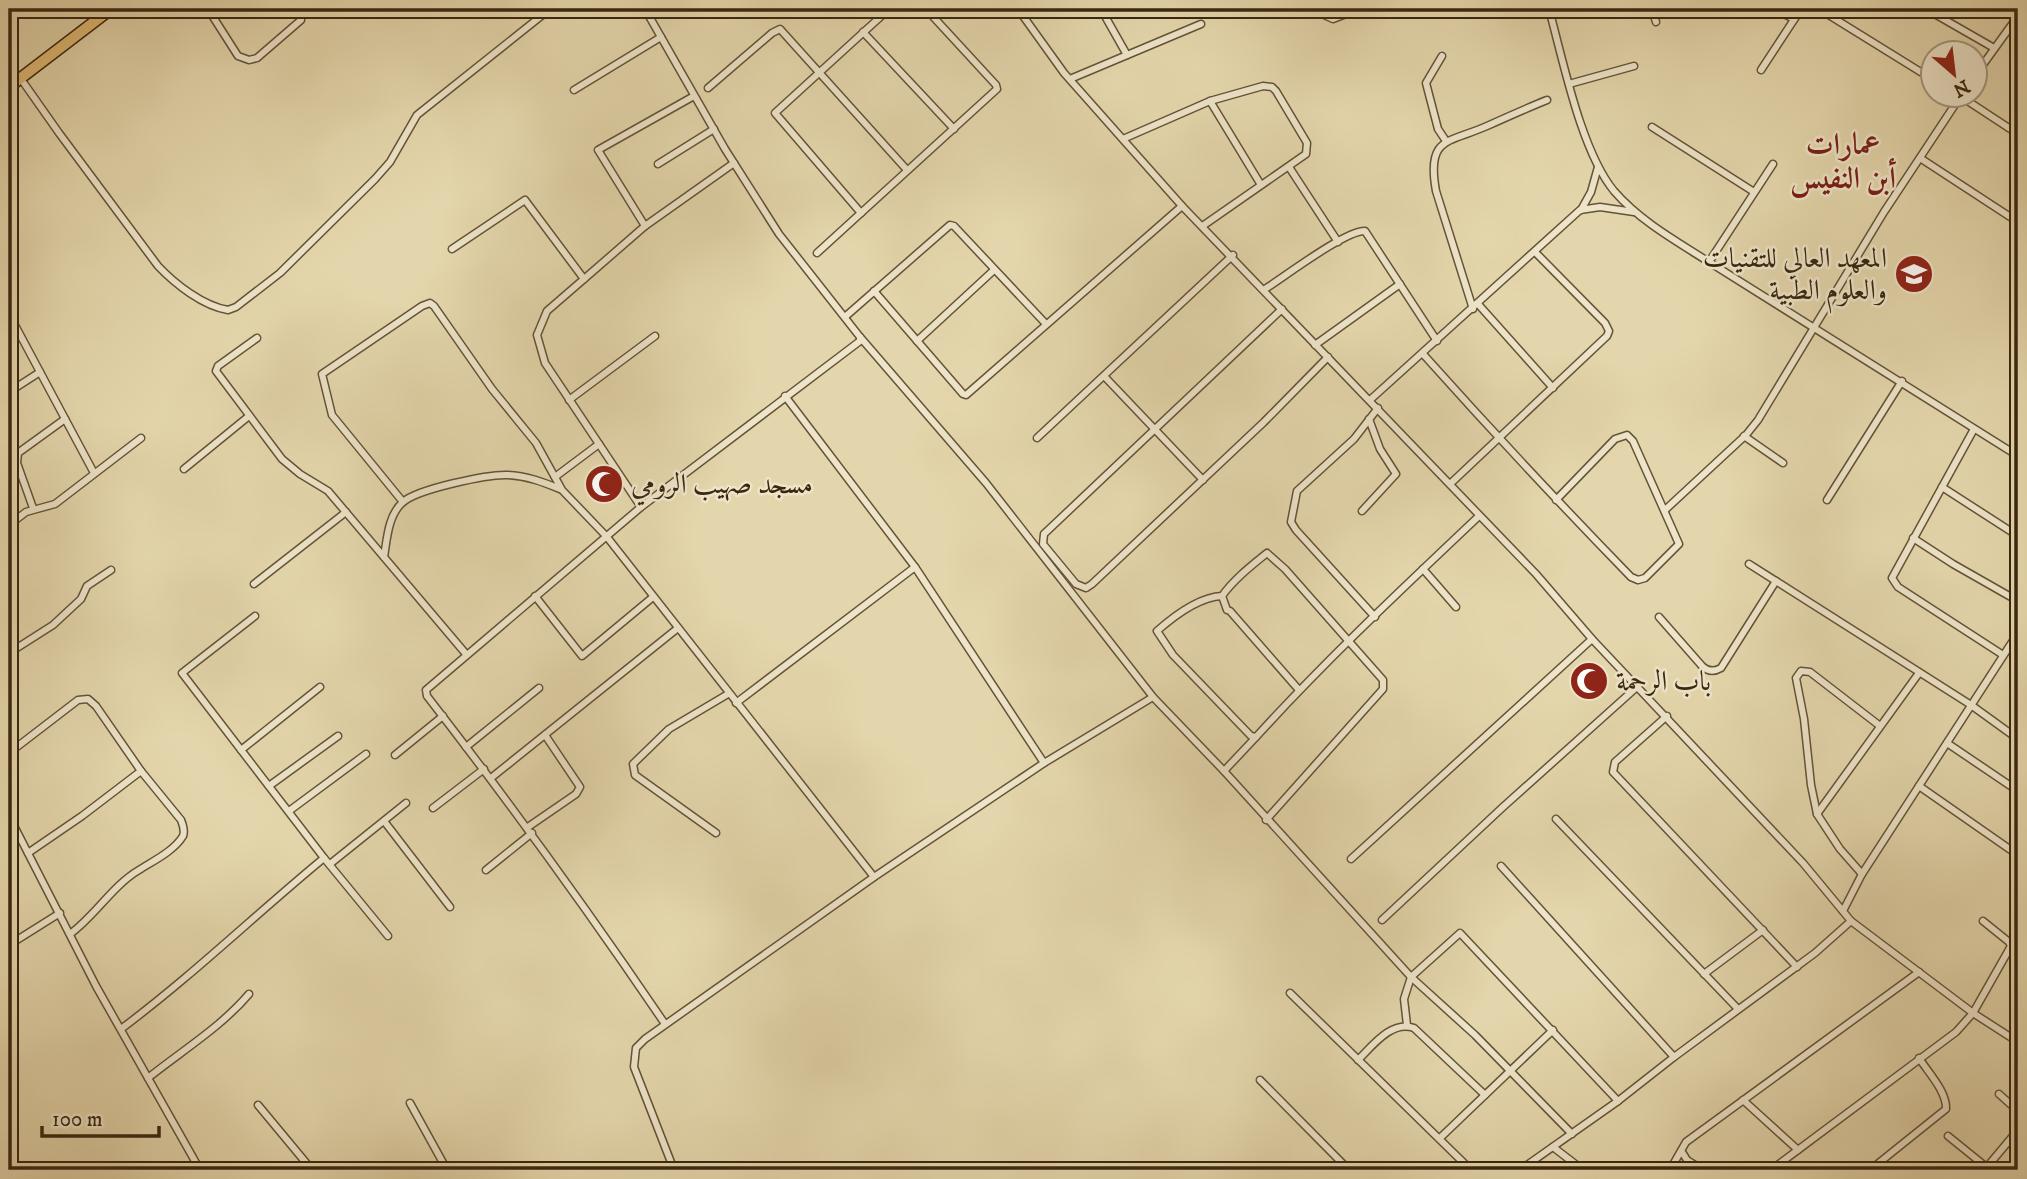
<svg xmlns="http://www.w3.org/2000/svg" width="2027" height="1179" font-family="'IM FELL DW Pica',Amiri,serif">
<style>
.lines{fill:none;stroke-linecap:round;stroke-linejoin:round}
.minor-casing{stroke:#645336;stroke-width:9}
.primary-casing{stroke:#39270f;stroke-width:13}
.minor{stroke:#ede4c9;stroke-width:6}
.primary{stroke:#e2bb76;stroke-width:10}
.labels{text-anchor:middle;dominant-baseline:central;stroke-width:5;stroke-linejoin:round;paint-order:stroke}
.poi-label{font-size:28px;fill:#39270f;stroke:#ede4c9;text-anchor:start}
.neighbourhood-label{font-size:30px;font-weight:bold;fill:#7a1f14;stroke:#ede4c9}
</style>
<rect width="100%" height="100%" fill="#e4d6ac"/>
<filter id="stains"><feTurbulence type="fractalNoise" baseFrequency=".00286" numOctaves="4"/><feColorMatrix values="0 0 0 0 .2 0 0 0 0 .09 0 0 0 0 .02 0 0 0 .5 -.17"/></filter>
<radialGradient id="worn" r=".72"><stop offset=".6" stop-color="#630" stop-opacity="0"/><stop offset="1" stop-color="#630" stop-opacity=".3"/></radialGradient>
<g class="lines">
<defs>
<g id="minor">
<path d="M208,9l30,47 11,4 8,-2 44,-38 -2,-11"/>
<path d="M645,9l80,140 54,85 81,103 126,146 167,214 71,74 187,206 64,58 97,99"/>
<path d="M1018,9l46,64 118,133 354,368 56,65 211,224 48,58 122,92 45,29"/>
<path d="M1101,9l26,46"/>
<path d="M1321,9l3,6 9,4 26,-10"/>
<path d="M1549,9c14,51 32,142 65,182 26,30 62,50 95,71l309,194"/>
<path d="M1652,9l4,13"/>
<path d="M1774,9l20,10"/>
<path d="M1819,9l113,70"/>
<path d="M1926,9l68,39"/>
<path d="M863,32l91,97"/>
<path d="M1442,56l-16,27 12,46 8,12"/>
<path d="M1761,70l40,-61"/>
<path d="M1974,77l44,-61"/>
<path d="M21,79l38,54 99,133c17,18 45,40 70,44l8,-3 44,-34 95,-94 15,-17 27,-47 133,-106"/>
<path d="M1070,79l131,-55"/>
<path d="M1569,84l65,-18"/>
<path d="M708,88l64,-55 8,-4 127,141"/>
<path d="M574,90l87,-53"/>
<path d="M1957,94l61,40"/>
<path d="M1210,101l51,84"/>
<path d="M1652,127l102,65"/>
<path d="M1123,139l87,-38 53,-15 9,1 4,4 31,52 -1,11 -102,71"/>
<path d="M1920,158l98,64"/>
<path d="M658,164l56,-35"/>
<path d="M1289,167l49,75"/>
<path d="M1581,210l10,-18 7,-25"/>
<path d="M861,213l-86,-100 114,-104"/>
<path d="M645,226l-47,-76 96,-54"/>
<path d="M452,249l73,-49 59,79"/>
<path d="M817,253l180,-164 -1,-4 -70,-76"/>
<path d="M1709,262l64,-98"/>
<path d="M1265,289c19,-12 81,-59 100,-58l72,110"/>
<path d="M874,291l89,103 3,1 216,-189"/>
<path d="M1478,304l75,84"/>
<path d="M1282,309l-238,225 -1,10 33,40 10,4 6,-4 172,-162 64,-65"/>
<path d="M1473,309l-37,-118c-10,-55 13,-48 51,-65 20,-9 40,-18 60,-26"/>
<path d="M9,314l85,159"/>
<path d="M846,316l104,-91 4,1 92,98"/>
<path d="M257,338l-39,28 -2,5 66,88 18,15 28,17 138,163"/>
<path d="M917,341l77,-71"/>
<path d="M1315,345l85,-61"/>
<path d="M1423,354c68,76 137,150 208,223l7,3 7,-2 34,-34 -46,-103 -6,-6 -12,4 -59,61"/>
<path d="M1104,376l99,104"/>
<path d="M9,392l31,-20"/>
<path d="M785,396l130,171 129,196"/>
<path d="M569,400l86,-64"/>
<path d="M1370,400l210,-190 20,-3 34,5"/>
<path d="M1974,429l-82,149 6,9 105,68"/>
<path d="M1744,436l39,27"/>
<path d="M1037,438l196,-183"/>
<path d="M184,469l65,-53"/>
<path d="M555,477l44,-33"/>
<path d="M1450,484l157,-148 2,-5 -4,-8 -70,-71"/>
<path d="M1942,487l76,49"/>
<path d="M1827,500l75,-119"/>
<path d="M403,502l-71,-87 -10,-41 100,-68 8,-3 4,3 58,83 44,54 26,47 45,47 267,340"/>
<path d="M641,507l-96,-144 -8,-28 10,-24 37,-32 61,-53 89,-63"/>
<path d="M33,508l-16,-45 1,-10 47,-34"/>
<path d="M1665,510l81,-75 12,-15 126,-208 78,-118"/>
<path d="M1362,511l34,-37 -16,-25 -11,-30"/>
<path d="M9,525l17,-13 29,-8 86,-66"/>
<path d="M1913,538l40,26 65,37"/>
<path d="M384,557c3,-18 4,-42 19,-55 15,-13 85,-28 105,-27 19,1 35,7 52,14"/>
<path d="M1749,564l222,141 47,34"/>
<path d="M1423,569l33,38"/>
<path d="M254,584l92,-72"/>
<path d="M535,596l47,60 71,-59"/>
<path d="M1222,596l5,14 3,1 69,79"/>
<path d="M255,616l-73,57 142,185 64,78"/>
<path d="M1375,617l-79,-87 -5,-8 6,-31 57,-52 24,-31"/>
<path d="M1659,617l43,49c6,6 12,6 19,2l55,-87"/>
<path d="M9,653l44,-28 28,-26 6,-13 24,-16"/>
<path d="M736,703l179,-136"/>
<path d="M1667,716l-52,46 -2,10 184,195"/>
<path d="M1947,743l71,48"/>
<path d="M466,747l73,-59"/>
<path d="M241,750l79,-63"/>
<path d="M9,753l69,-53 10,-1 8,7 45,65 40,49c2,5 4,11 2,16 -9,15 -30,25 -44,34 -27,16 -44,46 -69,64"/>
<path d="M395,755l48,-39"/>
<path d="M1224,771l32,-34"/>
<path d="M491,778l187,-150"/>
<path d="M269,786l69,-50"/>
<path d="M1919,786l99,69"/>
<path d="M433,808l51,-39"/>
<path d="M289,811l77,-57"/>
<path d="M1817,814l102,-141"/>
<path d="M9,816l87,170 104,184"/>
<path d="M1556,819l182,190"/>
<path d="M1266,820l117,-131v-9l-98,-111 -18,-16c-16,13 -33,26 -45,43 -23,1 -48,20 -65,35l16,24 78,81 5,1c70,-77 147,-149 223,-221"/>
<path d="M384,821l66,86"/>
<path d="M528,827l48,-33 4,-7 -35,-52"/>
<path d="M716,833l-81,-58 -2,-11 36,-35 59,-35"/>
<path d="M28,853l54,-37 59,-45"/>
<path d="M1351,859l241,-220"/>
<path d="M330,864l76,-61"/>
<path d="M1501,866l173,191"/>
<path d="M486,870l46,-37"/>
<path d="M1862,874l-22,-25 -23,-35 -6,-29 -7,-66 -8,-41 5,-7 9,1 70,54"/>
<path d="M1843,911l19,-37 156,-241"/>
<path d="M1382,920l121,-113 135,-121"/>
<path d="M9,945l51,-32"/>
<path d="M1704,974l59,-44"/>
<path d="M1290,993l181,177"/>
<path d="M665,1024c-76,-112 -155,-221 -238,-328l-1,-6 215,-183 219,-166v-4"/>
<path d="M1407,1025l-3,-26 7,-22 49,-44 158,168"/>
<path d="M121,1029c71,-53 135,-115 203,-171"/>
<path d="M1358,1060c15,-15 34,-40 56,-32l71,67"/>
<path d="M148,1078c35,-28 73,-51 101,-84"/>
<path d="M1260,1080l89,90"/>
<path d="M1999,1094l19,17"/>
<path d="M1743,1100l55,50"/>
<path d="M410,1103l37,67"/>
<path d="M258,1105l54,65"/>
<path d="M1948,1136l42,34"/>
<path d="M1440,1138l113,-108"/>
<path d="M1553,1147l30,23"/>
<path d="M1682,1152l5,8 16,10"/>
<path d="M1987,1167l31,-37"/>
<path d="M674,1170l-40,-103 2,-19 9,-9 229,-162 170,-114 109,-66"/>
<path d="M1520,1170l98,-69 56,-44 141,-104 36,-32"/>
<path d="M1670,1170l16,-28 233,-170"/>
<path d="M1771,1170l185,-138 17,-19 38,-67 -2,-4 -26,-21"/>
<path d="M1870,1170l76,-61c1,-17 -18,-37 -27,-51"/>
</g>
<path id="primary" d="M9,87l102,-78"/>
</defs>
<use href="#minor" class="minor-casing"/>
<use href="#primary" class="primary-casing"/>
<use href="#minor" class="minor"/>
<use href="#primary" class="primary"/>
</g>
<defs>
<symbol id="university-disc" viewBox="-11 -11 22 22"><circle r="9.5" fill="#8f2418" stroke="#ede4c9"/><path d="M0-5L7-2L0 1L-7-2ZM-4 1L0 2.5L4 1V4Q0 6-4 4Z" fill="#fff"/></symbol>
<symbol id="mosque-disc" viewBox="-11 -11 22 22"><circle r="9.5" fill="#8f2418" stroke="#ede4c9"/><path d="M3.5-4.9A6 6 0 1 0 3.5 4.9A5 5 0 1 1 3.5-4.9Z" fill="#fff"/></symbol>
</defs>
<g fill-rule="evenodd">
<use href="#university-disc" x="1892" y="252" width="44" height="44"/>
<use href="#mosque-disc" x="582" y="462" width="44" height="44"/>
<use href="#mosque-disc" x="1567" y="659" width="44" height="44"/>
</g>
<g class="labels">
<g class="poi-label">
<text x="1887" y="258" text-anchor="end">المعهد العالي للتقنيات<tspan x="1887" dy="32">والعلوم الطبية</tspan></text>
<text x="631" y="484">مسجد صهيب الرومي</text>
<text x="1616" y="681">باب الرحمة</text>
</g>
<g class="neighbourhood-label">
<text x="1843" y="145">عمارات<tspan x="1843" dy="34">أبن النفيس</tspan></text>
</g>
</g>
<rect width="2027" height="1179" fill="none" stroke="#e4d6ac" stroke-width="35"/>
<rect x="10" y="10" width="2006" height="1158" fill="none" stroke="#39270f" stroke-width="3.5"/>
<rect x="18" y="18" width="1992" height="1144" fill="none" stroke="#39270f" stroke-width="2"/>
<g transform="translate(1954 74) rotate(152)"><circle r="33" fill="#ede4c9" stroke="#a5987f" stroke-width="2"/>
<path d="M0-5L12 26L0 18L-12 26Z" fill="#8f2418"/>
<text y="-10" font-size="19" font-weight="bold" text-anchor="middle" fill="#39270f">N</text>
</g>
<path d="M42 1126v10h117v-10" fill="none" stroke="#39270f" stroke-width="3.5"/>
<text x="52" y="1126" font-size="21" fill="#39270f" stroke="#ede4c9" stroke-width="5" paint-order="stroke">100 m</text>
<rect width="100%" height="100%" filter="url(#stains)"/>
<rect width="100%" height="100%" fill="url(#worn)"/>
</svg>
